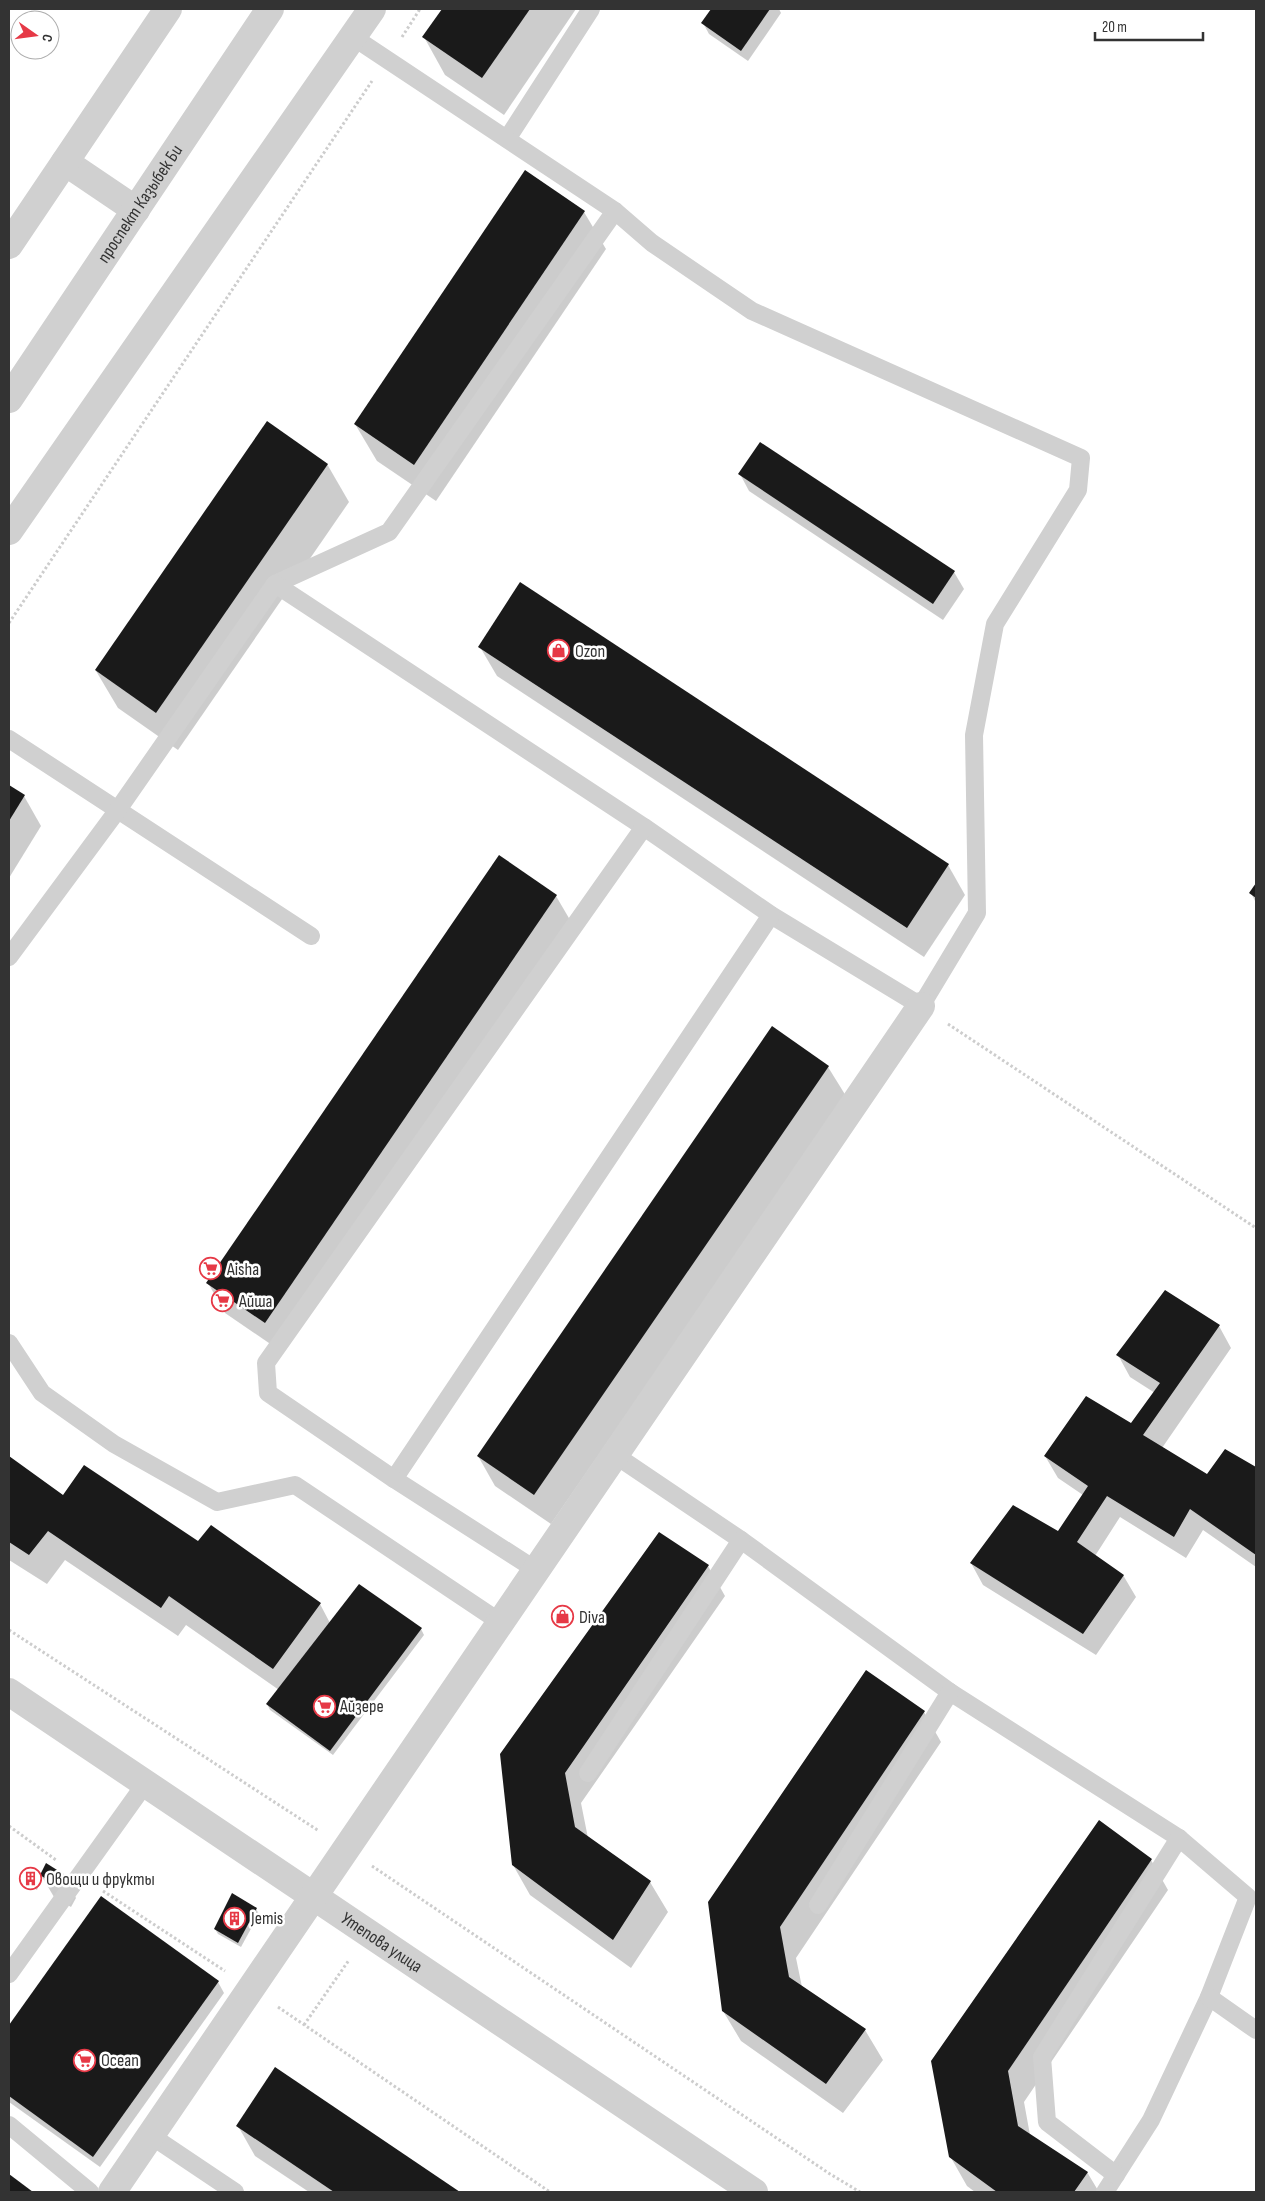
<svg xmlns="http://www.w3.org/2000/svg" width="1265" height="2201" font-family="'Sofia Sans Condensed',sans-serif">
<style>
.shadow{fill:#0003}
.building{fill:#1a1a1a}
.lines{fill:none;stroke-linecap:round;stroke-linejoin:round}
.path{stroke:#cdcdcd;stroke-width:3;stroke-dasharray:2.5 2.5;stroke-linecap:butt}
.service{stroke:#d0d0d0;stroke-width:18}
.minor{stroke:#d0d0d0;stroke-width:28}
.tertiary{stroke:#d0d0d0;stroke-width:28}
.labels{text-anchor:middle;dominant-baseline:central;stroke-width:5;stroke-linejoin:round;paint-order:stroke}
.street-label{font-size:18px;fill:#333;stroke:#fff}
.poi-label{font-size:18px;fill:#333;stroke:#fff;text-anchor:start}
</style>
<rect width="100%" height="100%" fill="#fff"/>
<g class="shadow">
<path d="M443,9h133l-72,106 -59,-40 -21,-38z"/>
<path d="M713,9h66l2,4 -33,48 -39,-27 -6,-11z"/>
<path d="M584,212l22,37 -170,252 -59,-40 -22,-37z"/>
<path d="M327,464l22,38 -171,248 -60,-42 -22,-37z"/>
<path d="M740,474l214,98 10,17 -21,31 -194,-129z"/>
<path d="M480,647l468,218 17,30 -41,62 -427,-281z"/>
<path d="M9,787l15,9 17,30 -32,52z"/>
<path d="M1256,885v18l-5,-10z"/>
<path d="M556,896l17,29 -291,427 -57,-39 -17,-30z"/>
<path d="M828,1067l18,29 -295,428 -56,-38 -17,-30z"/>
<path d="M1219,1326l12,22 -69,100 46,27 17,-24 31,17v99l-53,-37 -17,28 -66,-41 -25,39 28,19 13,22 -40,58 -113,-70 -12,-22 88,-30 24,-38 -25,-17 -13,-22 86,-31 24,-32 -25,-16 -12,-22z"/>
<path d="M9,1457l55,39 134,47 122,61 10,19 29,-38 62,44 3,6 -91,120 -63,-45 -3,-6 12,-14 -93,-65 -8,11 -113,-76 -18,24 -38,-24z"/>
<path d="M708,1566l17,30 -144,207 7,35 62,44 18,30 -37,56 -101,-73 -17,-30 -12,-110z"/>
<path d="M924,1712l17,30 -145,216 6,29 63,43 18,30 -40,53 -102,-72 -18,-30z"/>
<path d="M1151,1860l17,30 -144,212 6,33 57,37 12,20h-124l-8,-6 -17,-30z"/>
<path d="M41,1875l23,1 12,22 -5,9 -17,-10z"/>
<path d="M36,1879l3,6 -2,5 -9,-5 -3,-5z"/>
<path d="M101,1898l117,84 6,11 -124,174 -91,-65v-75z"/>
<path d="M256,1909l3,5 -18,33 -23,-13 -3,-5z"/>
<path d="M276,2069l182,123h-149l-54,-36 -17,-30z"/>
</g>
<g class="building">
<path d="M442,9h88l-48,69 -60,-41z"/>
<path d="M711,9h59l-29,42 -40,-28z"/>
<path d="M525,170l60,41 -171,254 -60,-41z"/>
<path d="M267,421l61,43 -172,249 -61,-43z"/>
<path d="M760,442l195,129 -22,33 -195,-130z"/>
<path d="M520,582l429,282 -42,64 -429,-281z"/>
<path d="M9,785l16,10 -16,26z"/>
<path d="M499,855l58,40 -292,428 -59,-40z"/>
<path d="M1256,883v15l-7,-5z"/>
<path d="M772,1026l57,40 -295,429 -57,-39z"/>
<path d="M1165,1290l55,35 -77,110 64,39 18,-25 31,18v88l-66,-46 -16,28 -67,-41 -30,46 47,33 -41,59 -113,-71 43,-58 45,26 30,-45 -44,-30 42,-60 45,27 29,-40 -44,-28z"/>
<path d="M9,1456l54,39 21,-30 114,76 13,-16 110,78 -48,66 -104,-73 -8,12 -113,-77 -19,24 -20,-13z"/>
<path d="M659,1532l50,33 -144,208 10,54 76,54 -38,59 -101,-75 -12,-111z"/>
<path d="M359,1584l63,44 -92,123 -64,-47z"/>
<path d="M866,1670l59,41 -145,216 9,50 77,52 -40,55 -104,-73 -14,-109z"/>
<path d="M1099,1820l53,39 -144,212 10,55 70,46 -14,20h-77l-48,-35 -18,-96z"/>
<path d="M46,1863l19,12 -6,12 -19,-12z"/>
<path d="M26,1873l11,5 -3,8 -11,-6z"/>
<path d="M232,1893l25,15 -19,35 -24,-14z"/>
<path d="M101,1896l118,85 -126,176 -84,-61v-71z"/>
<path d="M275,2067l185,125h-126l-98,-66z"/>
<path d="M9,2174l24,18h-24z"/>
</g>
<g class="lines">
<g class="path">
<path d="M402,37l18,-28"/>
<path d="M9,623l363,-542"/>
<path d="M948,1024l308,204"/>
<path d="M9,1630l310,201"/>
<path d="M9,1826l47,34"/>
<path d="M372,1866l458,308 30,18"/>
<path d="M103,1891l122,80"/>
<path d="M278,2007l272,185"/>
<path d="M304,2025l45,-65"/>
</g>
<g class="service">
<path d="M507,139l84,-130"/>
<path d="M275,584l114,-52 226,-321"/>
<path d="M9,739l302,197"/>
<path d="M9,957l108,-146 158,-227 369,243 127,88 150,91 56,-93 -3,-178 21,-111 83,-134 3,-32 -329,-147 -100,-68 -37,-32 -262,-174"/>
<path d="M9,1343l33,50 72,51 103,58 78,-17 205,137"/>
<path d="M615,1455l126,85 209,152 229,146 69,59 -39,100 -58,123 -46,72"/>
<path d="M394,1479l377,-564"/>
<path d="M536,1570l-142,-91 -126,-86 -2,-30 378,-536"/>
<path d="M588,1773l153,-233"/>
<path d="M818,1905l132,-213"/>
<path d="M9,1974l136,-190"/>
<path d="M1209,1997l47,33"/>
<path d="M9,2125l81,67"/>
<path d="M150,2135l85,57"/>
<path d="M1116,2175l-69,-53 -5,-65 137,-219"/>
</g>
<g class="minor">
<path d="M9,531l363,-522"/>
<path id="s1" d="M9,1692l745,500"/>
<path d="M112,2192l809,-1186"/>
</g>
<g class="tertiary">
<path d="M65,162l71,48"/>
<path d="M9,245l159,-236"/>
<path id="s2" d="M9,399l261,-390"/>
</g>
</g>
<defs>
<symbol id="shop-ring" viewBox="-11 -11 22 22"><circle r="9.5" fill="#fff" stroke="#e63946" stroke-width="1.5"/><path d="M-5-2.5h2.3a2.7 3.5 0 0 1 5.4 0H5L5.5 6h-11ZM-1.5-2.5h3a1.5 2.3 0 0 0-3 0Z" fill="#e63946"/></symbol>
<symbol id="supermarket-ring" viewBox="-11 -11 22 22"><circle r="9.5" fill="#fff" stroke="#e63946" stroke-width="1.5"/><path d="M-6-5.5h2.5l.6 2H6L4.5 2H-2.5L-4.4-4H-6ZM-1.5 3.2a1.3 1.3 0 1 0 .1 0ZM3 3.2a1.3 1.3 0 1 0 .1 0Z" fill="#e63946"/></symbol>
<symbol id="building-ring" viewBox="-11 -11 22 22"><circle r="9.5" fill="#fff" stroke="#e63946" stroke-width="1.5"/><path d="M-4-6H4V6H1V3H-1V6H-4ZM-2.5-4.3h1.7v1.8h-1.7ZM.8-4.3h1.7v1.8H.8ZM-2.5-1h1.7V.8h-1.7ZM.8-1h1.7V.8H.8Z" fill="#e63946"/></symbol>
</defs>
<g fill-rule="evenodd">
<use href="#shop-ring" x="546" y="638" width="25" height="25"/>
<use href="#supermarket-ring" x="198" y="1256" width="25" height="25"/>
<use href="#supermarket-ring" x="210" y="1288" width="25" height="25"/>
<use href="#shop-ring" x="550" y="1604" width="25" height="25"/>
<use href="#supermarket-ring" x="312" y="1694" width="25" height="25"/>
<use href="#building-ring" x="18" y="1866" width="25" height="25"/>
<use href="#building-ring" x="222" y="1906" width="25" height="25"/>
<use href="#supermarket-ring" x="72" y="2048" width="25" height="25"/>
</g>
<g class="labels">
<g class="street-label">
<text stroke="none"><textPath href="#s2" startOffset="235">проспект Казыбек Би</textPath></text>
<text stroke="none"><textPath href="#s1" startOffset="449">Утепова улица</textPath></text>
</g>
<g class="poi-label">
<text x="575" y="651">Ozon</text>
<text x="227" y="1269">Aisha</text>
<text x="239" y="1301">Айша</text>
<text x="579" y="1617">Diva</text>
<text x="340" y="1706">Айзере</text>
<text x="46" y="1879">Овощи и фрукты</text>
<text x="251" y="1918">Jemis</text>
<text x="101" y="2060">Ocean</text>
</g>
</g>
<rect width="1265" height="2201" fill="none" stroke="#333333" stroke-width="20"/>
<g transform="translate(35 35) rotate(104)"><circle r="24" fill="#ffffff" stroke="#adadad"/>
<path d="M0-4L9 19L0 12L-9 19Z" fill="#e63946"/>
<text y="-8" font-size="14" font-weight="bold" text-anchor="middle" fill="#333333">С</text>
</g>
<path d="M1095 32v8h108v-8" fill="none" stroke="#333333" stroke-width="2.5"/>
<text x="1102" y="32" font-size="15" fill="#333333" stroke="#ffffff" stroke-width="4" paint-order="stroke">20 m</text>
</svg>
